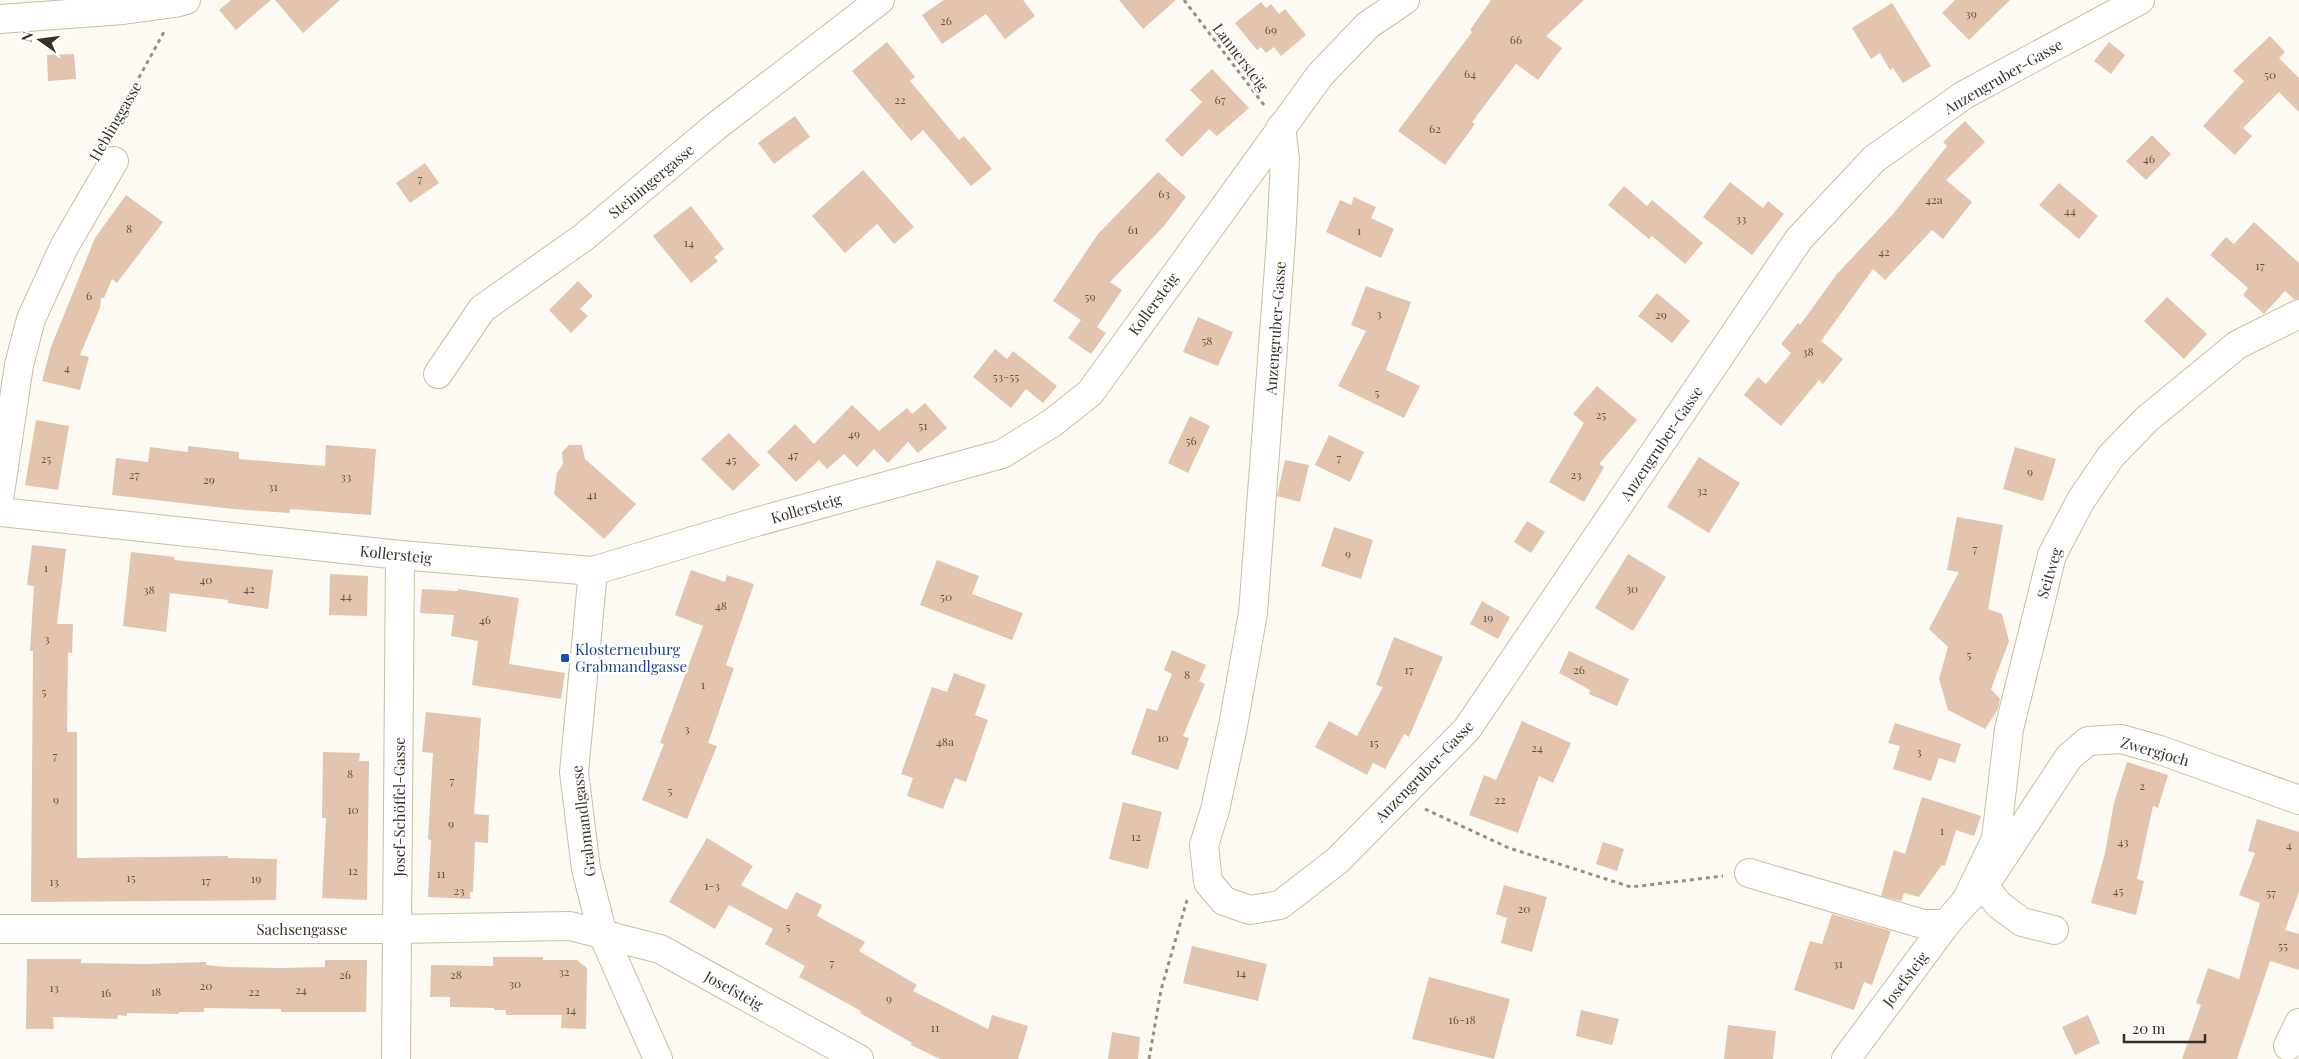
<svg xmlns="http://www.w3.org/2000/svg" width="2299" height="1059" font-family="'Playfair Display',serif">
<style>
.building{fill:#e2c4af}
.lines{fill:none;stroke-linecap:round;stroke-linejoin:round}
.minor-casing{stroke:#cbbda0;stroke-width:30}
.path{stroke:#959087;stroke-width:3;stroke-dasharray:4 4;stroke-linecap:butt}
.minor{stroke:#fff;stroke-width:28}
.transit-dot{fill:#1a4fb4;stroke:#fff;stroke-width:2}
.labels{text-anchor:middle;dominant-baseline:central;stroke-width:4;stroke-linejoin:round;paint-order:stroke}
.number-label{font-size:12px;fill:#625648}
.street-label{font-size:15px;fill:#373125;stroke:#fff}
.transit-label{font-size:15px;fill:#164399;stroke:#fff;text-anchor:start}
</style>
<rect width="100%" height="100%" fill="#fdfaf4"/>
<g class="building">
<path d="M231,0h40l-35,30 -17,-20z"/>
<path d="M275,0h65l-37,33z"/>
<path d="M944,0h79l12,16 -30,23 -19,-25 -44,30 -20,-29z"/>
<path d="M1119,0h57l-33,29z"/>
<path d="M1491,0h93l-38,36 16,12 -24,32 -22,-16 -44,58 3,2 -30,41 -47,-34 74,-99 -2,-2z"/>
<path d="M1955,0h55l-41,40 -27,-27z"/>
<path d="M1261,2l5,6 5,-4 8,10 6,-5 21,26 -25,21 -7,-9 -8,6 -5,-6 -4,3 -22,-27z"/>
<path d="M1892,3l39,63 -28,17 -10,-15 -3,2 -10,-17 -9,6 -19,-31z"/>
<path d="M2270,36l15,16 -6,6 20,20v34l-20,-20 -36,36 9,8 -17,19 -32,-29 41,-45 -11,-10z"/>
<path d="M887,42l28,35 -5,4 49,59 5,-4 28,33 -21,17 -48,-56 -12,11 -59,-70z"/>
<path d="M2109,42l16,13 -14,19 -17,-13z"/>
<path d="M74,54l2,25 -28,2 -1,-26z"/>
<path d="M1212,69l37,39 -32,28 -8,-7 -27,28 -17,-17 37,-38 -12,-12z"/>
<path d="M795,116l15,21 -36,27 -16,-21z"/>
<path d="M1965,121l20,21 -39,38 26,22 -29,37 -11,-9 -47,50 -12,-11 -52,72 22,18 -20,25 -4,-4 -38,46 -37,-31 14,-18 8,7 25,-31 -10,-9 17,-21 2,2 37,-51 57,-61 53,-67 -4,-4z"/>
<path d="M2152,135l19,19 -25,26 -20,-19z"/>
<path d="M425,163l14,20 -29,20 -14,-20z"/>
<path d="M863,170l51,57 -20,17 -17,-20 -32,29 -33,-37z"/>
<path d="M1158,172l28,25 -22,29 -54,56 12,8 -25,37 9,6 -15,21 -23,-16 13,-18 -28,-19 45,-67z"/>
<path d="M1730,182l33,26 5,-7 16,13 -32,41 -49,-38z"/>
<path d="M2059,183l39,33 -19,23 -40,-34z"/>
<path d="M1624,186l23,20 5,-6 51,43 -18,21 -33,-28 -3,3 -41,-34z"/>
<path d="M126,195l37,27 -46,61 -5,-4 -8,19h-3l-1,10 -20,47 9,2 -9,33 -38,-9 9,-34 44,-109z"/>
<path d="M1354,197l22,10 -5,11 23,11 -13,29 -55,-26 14,-32 11,5z"/>
<path d="M691,206l33,43 -10,8 4,4 -27,22 -38,-47z"/>
<path d="M2254,222l45,41v36h-5l-9,-8 -21,23 -21,-19 5,-7 -38,-33 16,-18 8,7z"/>
<path d="M578,281l15,15 -13,13 8,7 -17,17 -22,-23z"/>
<path d="M1366,286l45,16 -25,68 34,16 -16,32 -66,-32 28,-55 -15,-6z"/>
<path d="M1657,293l33,28 -18,22 -34,-27z"/>
<path d="M2167,297l40,37 -23,25 -40,-38z"/>
<path d="M1198,317l35,15 -15,34 -35,-14z"/>
<path d="M995,349l12,10 6,-8 44,35 -14,17 -17,-14 -15,19 -38,-31z"/>
<path d="M1597,386l40,34 -38,44 5,3 -20,35 -35,-20 35,-59 -11,-9z"/>
<path d="M925,403l22,25 -29,25 -10,-11 -20,21 -14,-14 -17,18 -13,-13 -17,15 -8,-9 -23,22 -29,-30 28,-28 19,20 38,-39 27,26 28,-23 5,6z"/>
<path d="M1190,416l20,10 -22,47 -20,-10z"/>
<path d="M36,420l33,6 -11,64 -33,-5z"/>
<path d="M729,433l31,32 -27,26 -32,-32z"/>
<path d="M1329,435l35,17 -14,30 -35,-17z"/>
<path d="M326,445l50,4 -5,66 -81,-6 -1,4 -56,-4 -121,-14 4,-37 32,4 2,-15 38,5v-6l51,6v7l86,7z"/>
<path d="M569,445h13l3,14 51,45 -32,35 -50,-45 3,-21 6,-9 -1,-12z"/>
<path d="M2015,447l41,12 -13,42 -40,-12z"/>
<path d="M1699,457l41,26 -31,50 -42,-26z"/>
<path d="M1285,460l24,5 -9,37 -23,-6z"/>
<path d="M1957,517l46,8 -15,84 14,5 7,27 -18,48 9,10 -2,10 -13,20 -37,-19 -9,-31 9,-32 -19,-18 30,-57 -12,-2z"/>
<path d="M1527,521l18,11 -14,21 -17,-11z"/>
<path d="M1334,527l39,13 -12,39 -40,-13z"/>
<path d="M32,545l34,4 -9,75h16l-1,29 -4,-1 -1,80h10v126l151,-2v2l49,1 -1,41 -245,2 2,-251h-3l4,-65 -7,-1z"/>
<path d="M131,552l44,5 -1,3 99,10 -5,39 -40,-6v-3l-58,-7 -4,39 -43,-6z"/>
<path d="M1628,554l38,23 -33,54 -38,-23z"/>
<path d="M937,560l42,16 -7,18 51,19 -11,27 -92,-35z"/>
<path d="M691,570l34,12 2,-7 27,9 -28,81 8,3 -26,75 9,3 -30,73 -45,-19 22,-56 -4,-1 43,-117 -28,-11z"/>
<path d="M330,574l38,2 -1,40 -38,-1z"/>
<path d="M422,589l36,2v-2l61,9 -10,66 56,9 -4,26 -89,-14 6,-44 -27,-5 3,-21 -34,-2z"/>
<path d="M1482,601l28,16 -12,22 -28,-15z"/>
<path d="M1394,637l49,20 -34,80 -5,-3 -19,35 -12,-6 -6,12 -52,-28 14,-26 28,15 26,-49 -7,-2z"/>
<path d="M1172,650l34,15 -7,16 6,3 -22,52 6,2 -11,32 -47,-16 16,-46 10,3 15,-37 -8,-4z"/>
<path d="M1569,651l60,28 -12,27 -28,-12 1,-4 -31,-17z"/>
<path d="M954,673l32,12 -11,30 13,5 -22,62 -11,-4 -12,31 -36,-13 6,-18 -12,-4 31,-87 15,5z"/>
<path d="M426,712l55,6 -7,96 15,1 -1,28 -13,-1 -2,50h-3v7l-42,-2 3,-57 -3,-1 5,-86 -11,-1z"/>
<path d="M1522,721l49,22 -18,40 -14,-7 -21,57 -49,-18 15,-40 12,5z"/>
<path d="M1895,723l66,21 -6,19 -16,-5 -8,23 -38,-12 7,-23 -12,-3z"/>
<path d="M323,752l37,1 -1,8h10l-2,139 -45,-2 4,-80h-4z"/>
<path d="M2127,762l41,13 -10,33 -5,-2 -16,73 7,2 -8,34 -45,-12 14,-50 9,-50z"/>
<path d="M1922,797l59,19 -7,20 -18,-6 -11,36 -3,-1 -23,32 -15,-4 -3,8 -20,-5 13,-46 11,4z"/>
<path d="M1123,802l39,10 -14,57 -39,-10z"/>
<path d="M2257,819l42,13v60l-14,38 14,4v36l-29,-9 -33,98h-55l19,-54 -5,-2 12,-35 31,11 21,-76 -21,-8 16,-42 -7,-2z"/>
<path d="M707,838l46,28 -12,19 46,25 9,-18 26,13 -5,11 48,26 -6,9 58,34 -4,6 75,38 4,-14 36,11 -10,33h-78l-29,-14 1,-2 -52,-30 1,-2 -62,-34 6,-11 -40,-22 8,-15 -44,-24 -14,24 -46,-27z"/>
<path d="M1603,842l21,7 -7,22 -21,-7z"/>
<path d="M1504,885l43,12 -15,55 -31,-9 6,-25 -11,-4z"/>
<path d="M1832,914l59,17 -19,54 -8,-3 -10,28 -60,-20 16,-49 12,3z"/>
<path d="M1192,946l75,18 -9,37 -75,-18z"/>
<path d="M493,957h50v3h34l10,8 -1,61 -25,-1 1,-13h-56v-5h-12v-2l-44,-1v-10h-20l1,-32 62,1z"/>
<path d="M27,959h54v4l64,1 61,-2v3l22,2 53,1 44,-1v-7h42l-1,52h-85v-3l-77,-1v4h-25v2l-52,-1v3l-9,-1 -1,4 -64,-2 1,12h-28z"/>
<path d="M1429,977l81,22 -16,60 -82,-20z"/>
<path d="M1581,1010l38,9 -7,26 -36,-9z"/>
<path d="M2088,1015l12,28 -25,12 -13,-28z"/>
<path d="M1728,1025l48,6 -3,28h-49z"/>
<path d="M1112,1032l28,5 -2,22h-30z"/>
</g>
<g class="lines">
<defs>
<g id="minor">
<path d="M0,19l123,-9 52,-7 11,-3"/>
<path d="M1281,127l4,32 -4,81 -28,373 -20,113 -18,84 -11,35 4,37 16,19 26,9 30,-5 58,-45 129,-131 332,-490 75,-80 90,-64 176,-95"/>
<path d="M438,374l44,-65 102,-72 131,-110 165,-127"/>
<path d="M0,493l19,-128 12,-46 33,-72 50,-86"/>
<path d="M0,512l400,43 193,16 163,-49 246,-68 50,-31 38,-30 230,-318 48,-50 37,-25"/>
<path d="M593,571l-19,201 12,97 17,66 55,124"/>
<path d="M1749,873l174,51h23"/>
<path d="M1984,886l15,19 23,17 32,8"/>
<path d="M1966,901l30,-62 13,-110 43,-174 29,-55 30,-44 36,-37 90,-74 62,-31"/>
<path d="M0,929h398l172,-3 90,23 199,110"/>
<path d="M2288,1046l11,-23"/>
<path d="M396,1059l4,-504"/>
<path d="M1846,1059l100,-135 20,-23 18,-15 85,-129 19,-16 33,-2 39,11 139,50"/>
</g>
</defs>
<use href="#minor" class="minor-casing"/>
<g class="path">
<path d="M1184,0l80,105"/>
<path d="M108,134l56,-102"/>
<path d="M1425,809l84,39 122,39 92,-11"/>
<path d="M1149,1059l12,-69 26,-90"/>
</g>
<use href="#minor" class="minor"/>
</g>
<rect class="transit-dot" x="560" y="653" width="10" height="10" rx="2.5"/>
<g class="labels">
<g class="number-label">
<text x="1971" y="13">39</text>
<text x="946" y="20">26</text>
<text x="1271" y="29">69</text>
<text x="1516" y="39">66</text>
<text x="1470" y="73">64</text>
<text x="2270" y="74">50</text>
<text x="900" y="99">22</text>
<text x="1220" y="99">67</text>
<text x="1435" y="128">62</text>
<text x="2149" y="158">46</text>
<text x="420" y="178">7</text>
<text x="1164" y="193">63</text>
<text x="1934" y="199">42a</text>
<text x="2070" y="210">44</text>
<text x="1741" y="218">33</text>
<text x="129" y="228">8</text>
<text x="1133" y="229">61</text>
<text x="1359" y="230">1</text>
<text x="689" y="242">14</text>
<text x="1884" y="251">42</text>
<text x="2260" y="265">17</text>
<text x="89" y="295">6</text>
<text x="1090" y="296">59</text>
<text x="1379" y="313">3</text>
<text x="1661" y="314">29</text>
<text x="1207" y="340">58</text>
<text x="1808" y="351">38</text>
<text x="67" y="367">4</text>
<text x="1006" y="376">53-55</text>
<text x="1377" y="392">5</text>
<text x="1601" y="414">25</text>
<text x="923" y="425">51</text>
<text x="854" y="433">49</text>
<text x="1191" y="440">56</text>
<text x="793" y="454">47</text>
<text x="1339" y="457">7</text>
<text x="46" y="458">25</text>
<text x="731" y="459">45</text>
<text x="2030" y="471">9</text>
<text x="134" y="474">27</text>
<text x="1576" y="474">23</text>
<text x="346" y="476">33</text>
<text x="209" y="479">29</text>
<text x="273" y="486">31</text>
<text x="1702" y="490">32</text>
<text x="592" y="494">41</text>
<text x="1975" y="548">7</text>
<text x="1348" y="553">9</text>
<text x="46" y="567">1</text>
<text x="206" y="579">40</text>
<text x="249" y="588">42</text>
<text x="1632" y="588">30</text>
<text x="149" y="589">38</text>
<text x="346" y="595">44</text>
<text x="946" y="596">50</text>
<text x="721" y="605">48</text>
<text x="1488" y="617">19</text>
<text x="485" y="619">46</text>
<text x="47" y="638">3</text>
<text x="1969" y="654">5</text>
<text x="1409" y="669">17</text>
<text x="1579" y="669">26</text>
<text x="1187" y="674">8</text>
<text x="703" y="684">1</text>
<text x="44" y="691">5</text>
<text x="687" y="728">3</text>
<text x="1163" y="737">10</text>
<text x="945" y="741">48a</text>
<text x="1374" y="742">15</text>
<text x="1537" y="747">24</text>
<text x="1919" y="751">3</text>
<text x="55" y="755">7</text>
<text x="350" y="773">8</text>
<text x="452" y="780">7</text>
<text x="2142" y="785">2</text>
<text x="670" y="790">5</text>
<text x="56" y="799">9</text>
<text x="1500" y="799">22</text>
<text x="353" y="809">10</text>
<text x="451" y="823">9</text>
<text x="1942" y="830">1</text>
<text x="1136" y="836">12</text>
<text x="2123" y="841">43</text>
<text x="2289" y="844">4</text>
<text x="353" y="870">12</text>
<text x="441" y="873">11</text>
<text x="131" y="877">15</text>
<text x="256" y="878">19</text>
<text x="206" y="880">17</text>
<text x="54" y="881">13</text>
<text x="712" y="885">1-3</text>
<text x="459" y="890">23</text>
<text x="2118" y="890">45</text>
<text x="2271" y="892">57</text>
<text x="1524" y="908">20</text>
<text x="788" y="926">5</text>
<text x="2283" y="945">55</text>
<text x="832" y="962">7</text>
<text x="1838" y="963">31</text>
<text x="564" y="971">32</text>
<text x="1241" y="972">14</text>
<text x="345" y="974">26</text>
<text x="456" y="974">28</text>
<text x="515" y="983">30</text>
<text x="206" y="985">20</text>
<text x="54" y="987">13</text>
<text x="301" y="989">24</text>
<text x="156" y="991">18</text>
<text x="254" y="991">22</text>
<text x="106" y="992">16</text>
<text x="889" y="998">9</text>
<text x="571" y="1009">14</text>
<text x="1462" y="1019">16-18</text>
<text x="935" y="1027">11</text>
</g>
<g class="street-label">
<text transform="translate(1241 57) rotate(53)">Lannersteig</text>
<text transform="translate(2003 76) rotate(-30)">Anzengruber-Gasse</text>
<text transform="translate(115 121) rotate(-60)">Heblinggasse</text>
<text transform="translate(651 181) rotate(-40)">Steiningergasse</text>
<text transform="translate(1153 304) rotate(-54)">Kollersteig</text>
<text transform="translate(1275 328) rotate(-86)">Anzengruber-Gasse</text>
<text transform="translate(1661 443) rotate(-56)">Anzengruber-Gasse</text>
<text transform="translate(806 508) rotate(-16)">Kollersteig</text>
<text transform="translate(396 554) rotate(6)">Kollersteig</text>
<text transform="translate(2049 573) rotate(-73)">Seitweg</text>
<text transform="translate(2155 751) rotate(16)">Zwergjoch</text>
<text transform="translate(1424 771) rotate(-46)">Anzengruber-Gasse</text>
<text transform="translate(399 807) rotate(-90)">Josef-Schöffel-Gasse</text>
<text transform="translate(583 821) rotate(-97)">Grabmandlgasse</text>
<text x="302" y="929">Sachsengasse</text>
<text transform="translate(1905 979) rotate(-53)">Josefsteig</text>
<text transform="translate(734 990) rotate(29)">Josefsteig</text>
</g>
<g class="transit-label">
<text x="575" y="649">Klosterneuburg<tspan x="575" dy="17">Grabmandlgasse</tspan></text>
</g>
</g>
<g transform="translate(40 40) rotate(284)" stroke="#ffffff" stroke-width="4" paint-order="stroke">
<path d="M0-4L9 19L0 12L-9 19Z" fill="#373125"/>
<text y="-8" font-size="14" font-weight="bold" text-anchor="middle" fill="#373125">N</text>
</g>
<path d="M2124 1034v8h81v-8" fill="none" stroke="#373125" stroke-width="2.5"/>
<text x="2132" y="1034" font-size="15" fill="#373125" stroke="#ffffff" stroke-width="4" paint-order="stroke">20 m</text>
</svg>
